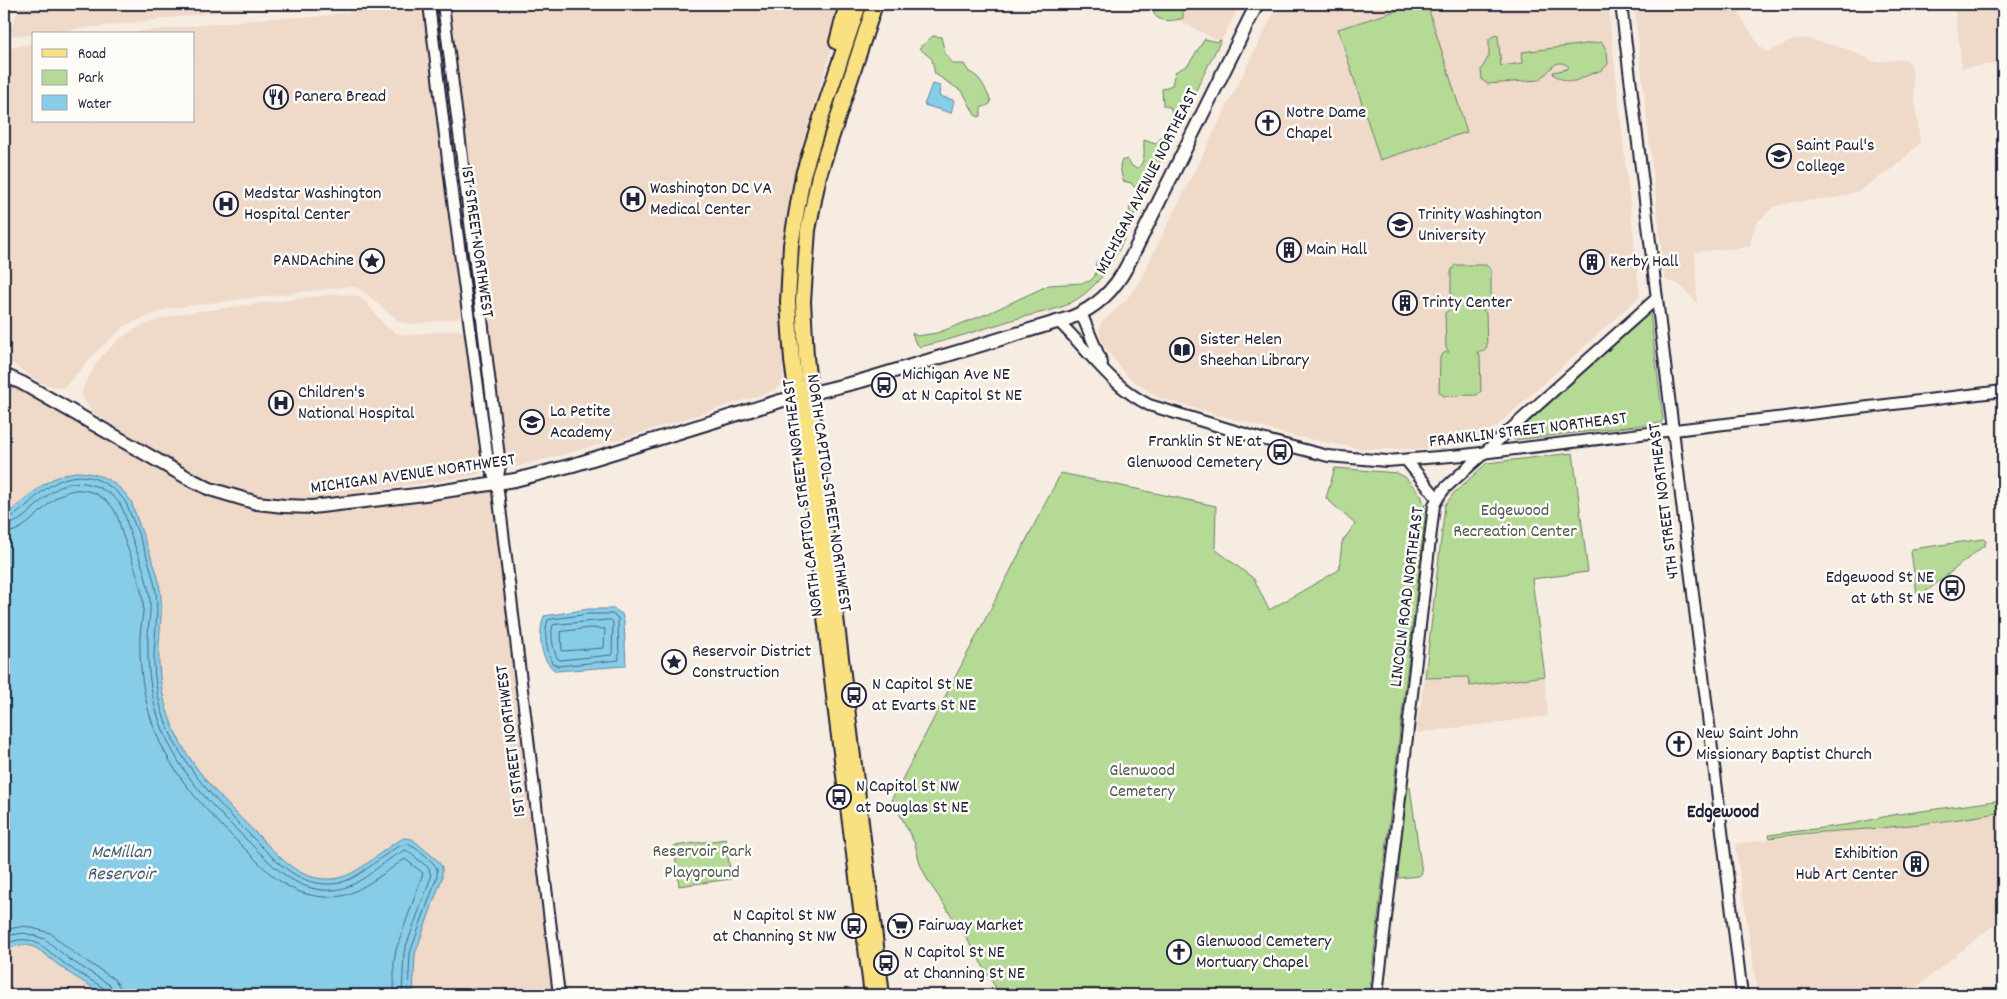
<svg xmlns="http://www.w3.org/2000/svg" width="2007" height="999" font-family="Dekko,sans-serif">
<style>
.built{fill:#efd9c9}
.green{fill:#b4da95;stroke:#6b7e68}
.water{fill:#87cde8;stroke:#5f89a3}
.lines{fill:none;stroke-linecap:round;stroke-linejoin:round}
.shore{stroke:#4a6680;stroke-width:1}
.tertiary-casing{stroke:#22223b;stroke-width:14}
.secondary-casing{stroke:#22223b;stroke-width:16}
.primary-casing{stroke:#22223b;stroke-width:18}
.tertiary{stroke:#fdfcf7;stroke-width:10}
.secondary{stroke:#fdfcf7;stroke-width:12}
.primary{stroke:#f9e181;stroke-width:14}
.labels{text-anchor:middle;dominant-baseline:central;stroke-width:5;stroke-linejoin:round;paint-order:stroke}
.poi-label{font-size:18px;fill:#22223b;stroke:#fdfcf7;text-anchor:start}
.street-label{font-size:18px;fill:#22223b;stroke:#fdfcf7}
.park-label{font-size:18px;fill:#4e5956;stroke:#fdfcf7}
.neighbourhood-label{font-size:19px;font-weight:bold;fill:#22223b;stroke:#fdfcf7}
.water-label{font-size:19px;font-style:italic;fill:#455e78;stroke:#fdfcf7}
</style>
<rect width="100%" height="100%" fill="#f7ece2"/>
<filter id="ink" filterUnits="userSpaceOnUse"><feTurbulence type="fractalNoise" baseFrequency=".02" numOctaves="2"/><feDisplacementMap in="SourceGraphic" scale="10" xChannelSelector="R" yChannelSelector="G"/><feConvolveMatrix kernelMatrix="1 2 1 2 8 2 1 2 1" color-interpolation-filters="sRGB"/></filter>
<g filter="url(#ink)">
<g class="built">
<path d="M21,4h264l-263,32 -14,-1z"/>
<path d="M415,4l6,2 4,5 37,300 -3,5 -3,3 -43,5 -13,-2 -37,-31 -12,-5 -181,22 -44,17 -29,26 -32,36 -6,1 -20,-6 -35,-24v-305l3,-4 27,-6v78h160v-87h-77l153,-16 43,-1z"/>
<path d="M450,4h395l-45,149 -17,92 -3,62 4,77 -17,9 -146,46 -109,29 -6,-4z"/>
<path d="M1175,4h65l-19,38 -50,-25z"/>
<path d="M1278,4h330l32,292 -152,138 -11,7 -59,8h-56l-69,-13 -134,-38 -32,-22 -24,-31 -4,-14 2,-8 24,-22 13,-17z"/>
<path d="M1634,4h103l3,4v8l13,20 7,11 9,5 24,-12 13,-2 44,12 25,12 30,-3 6,5 9,79 -28,26 -33,22 -19,6 -51,6 -16,4 -16,16 -5,12 -2,12 -55,5 2,51 -18,-19 -14,-4z"/>
<path d="M1954,4h49v59l-41,5z"/>
<path d="M336,294l22,2 8,6 19,24 13,8 9,1 52,-5 9,3 17,132 -3,6 -5,4 -165,25 -34,-2 -47,-9 -70,-34 -70,-44 -10,-16 3,-9 14,-26 20,-20 19,-12 23,-9 24,-6z"/>
<path d="M4,376l184,102 59,22 74,7 176,-24 62,512h-555z"/>
<path d="M1545,676l3,40 -130,17 -1,-8 8,-47 44,-1 1,9z"/>
<path d="M2003,809v108l-96,78h-149l-23,-151z"/>
</g>
<g class="green">
<path d="M1157,4h26v14c-10,3 -26,6 -30,-7z"/>
<path d="M1418,4h9l40,128 -87,28 -42,-131z"/>
<path d="M1495,35l3,1 3,30 22,-3 -1,-11 80,-10 5,10 1,12c-5,7 -9,7 -17,10 -17,7 -18,12 -37,1l-1,-3 14,-3 2,-2c-14,-13 -21,9 -31,13l-50,4 -6,-4 -1,-10 8,-14v-17z"/>
<path d="M933,36l8,1 4,16 8,11h11l5,8c13,5 16,17 22,29l-1,3 -9,4v8l-2,1 -4,-2 -12,-23 -28,-18 -3,-15 -13,-11z"/>
<path d="M1205,39l12,3 4,-2 -72,144 -14,4 -4,-5 -8,-2 -3,-14 1,-6 6,-2 6,8 5,1c9,-9 5,-18 6,-28l12,4c7,-9 17,-24 15,-36l-8,-3 -1,-16 10,-4 3,-13 13,-7z"/>
<path d="M1130,206h4l2,4c-14,37 -33,80 -72,96 -18,7 -37,9 -55,15 -30,9 -58,19 -89,26l-5,-5 -3,-9 5,3 20,-3 52,-20 60,-28 33,-2 8,-2 5,-5 1,-14c10,-7 22,-20 23,-32 10,-4 10,-15 11,-24z"/>
<path d="M1455,265h31l5,5v34l-3,5h-6l4,4 1,34 -4,5h-6l3,4 1,35 -4,4 -33,1 -5,-4 1,-35 5,-5h4l-3,-4 -1,-35 5,-4h4l-3,-4v-34z"/>
<path d="M1648,313h2l13,106 -2,4 -147,17 -1,-3 9,-9z"/>
<path d="M1573,453l15,119 -56,7 13,97 -75,10 -2,-9 -43,1 20,-173 9,-12 33,-30z"/>
<path d="M1335,468l62,5 8,4 16,18 5,15 -57,485h-369l-36,-61 -36,-53 -8,-17 -5,-20 -23,-45 169,-326 155,33 -1,43 39,30 15,31 70,-40 3,-28 13,-18 -29,-26z"/>
<path d="M1983,539l3,2 -1,4 -62,49h-6l-6,-42 1,-3z"/>
<path d="M1410,787l12,86 -3,3 -20,2 -1,-5 9,-84z"/>
<path d="M2003,800v12c-44,8 -89,13 -134,17 -33,2 -66,4 -99,9l-1,-3 83,-11 40,-9z"/>
<path d="M726,839l5,40 -52,7 -5,-40z"/>
</g>
<g class="water">
<path d="M932,84l8,2 -1,10 15,4 -3,13 -27,-8z"/>
<path d="M76,472c23,0 42,10 55,29 6,18 12,35 19,53 3,9 8,19 9,29 6,27 -2,55 0,83 5,77 49,120 101,171 20,21 40,44 72,42 27,-2 48,-30 72,-41l8,1 5,4 21,18 4,6v11l-27,76 -2,41h-307c-15,-9 -31,-17 -44,-27 -21,-16 -32,-33 -58,-16v-437c26,-16 40,-39 72,-43z"/>
<path d="M589,609h25l8,5 2,8 2,44 -70,5c-17,-11 -18,-37 -12,-55z"/>
</g>
<g class="lines">
<g class="shore">
<path d="M4,519c8,-1 17,-8 23,-14 19,-18 41,-36 69,-26 12,5 24,14 30,24 10,26 22,52 28,79 7,27 -1,56 0,83 4,79 50,124 102,176 22,22 43,45 77,43 28,-3 47,-31 72,-40 8,0 29,17 32,25 0,2 0,6 0,8l-27,76 -2,42"/>
<path d="M4,525c31,-1 45,-55 88,-40 10,3 22,10 28,19 5,8 7,19 10,29 8,22 18,44 20,68 1,12 -2,23 -2,34 -1,31 2,61 13,90 19,51 52,82 90,119 24,24 47,49 83,46 29,-3 47,-30 72,-40l23,18 2,9 -27,75 -2,43"/>
<path d="M4,533c35,-1 49,-59 92,-39 5,3 14,9 17,14 5,7 7,17 9,25 8,22 18,45 21,68 1,12 -2,23 -3,34 -1,31 3,61 13,90 19,53 54,86 94,126 24,24 42,44 78,46 9,0 18,0 26,-4 20,-9 37,-23 54,-34l18,14 -27,77 -2,12v33"/>
<path d="M589,614h23l6,4 1,42 -61,6 -6,-3c-5,-13 -9,-30 -4,-43z"/>
<path d="M611,620l2,3 -1,32 -52,5 -3,-2c-4,-9 -7,-23 -4,-33z"/>
<path d="M590,628l15,1 -1,19 -42,3 -1,-19z"/>
<path d="M4,930l21,-4 25,7 24,20 40,26 6,8 1,8"/>
<path d="M4,939l7,-4 13,-2 21,6 24,20 41,26 4,10"/>
<path d="M4,946c26,-17 41,3 61,18 12,9 27,16 40,25l2,6"/>
</g>
<defs>
<g id="tertiary">
<path d="M429,4l23,189 36,269 9,21 62,512"/>
<path d="M443,4l57,461 -3,18"/>
<path d="M1621,4l121,991"/>
<path d="M1081,313l21,50"/>
<path d="M1059,322c29,28 53,65 90,83l109,33 70,18 59,5 77,-6 539,-64"/>
<path d="M1407,461l30,37"/>
<path d="M1377,995l57,-490 5,-9 6,-8 212,-190"/>
</g>
<path id="secondary" d="M4,375l18,8 166,95 22,11 47,14 27,3 28,1 113,-13 90,-14 58,-15 207,-64 81,-20 209,-63c26,-10 44,-27 57,-52l130,-262"/>
<g id="primary">
<path d="M859,4l-43,129 -13,42 -12,70 -3,57 4,59 20,142 23,202 37,290"/>
<path d="M875,4l-56,171 -11,55 -5,71 3,56 15,137 61,501"/>
<path d="M837,42l10,-38"/>
</g>
</defs>
<use href="#tertiary" class="tertiary-casing"/>
<use href="#secondary" class="secondary-casing"/>
<use href="#primary" class="primary-casing"/>
<use href="#tertiary" class="tertiary"/>
<use href="#secondary" class="secondary"/>
<use href="#primary" class="primary"/>
</g>
</g>
<defs>
<symbol id="restaurant-ring" viewBox="-11 -11 22 22"><circle r="9.5" fill="#fdfcf7" stroke="#22223b" stroke-width="1.5"/><path d="M-5-6h1v4h1v-4h1v4h1v-4h1v5L-1.5 .5V6h-2V.5L-5-1ZM5-6V6H3V1.5H1.5Q1.5-4 5-6Z" fill="#22223b"/></symbol>
<symbol id="church-ring" viewBox="-11 -11 22 22"><circle r="9.5" fill="#fdfcf7" stroke="#22223b" stroke-width="1.5"/><path d="M-1.2-6h2.4v3.5h3.3v2.4h-3.3V6h-2.4V-.1h-3.3v-2.4h3.3Z" fill="#22223b"/></symbol>
<symbol id="university-ring" viewBox="-11 -11 22 22"><circle r="9.5" fill="#fdfcf7" stroke="#22223b" stroke-width="1.5"/><path d="M0-5L7-2L0 1L-7-2ZM-4 1L0 2.5L4 1V4Q0 6-4 4Z" fill="#22223b"/></symbol>
<symbol id="hospital-ring" viewBox="-11 -11 22 22"><circle r="9.5" fill="#fdfcf7" stroke="#22223b" stroke-width="1.5"/><path d="M-5-5h3v3.5h4V-5h3V5h-3V1.5h-4V5h-3Z" fill="#22223b"/></symbol>
<symbol id="building-ring" viewBox="-11 -11 22 22"><circle r="9.5" fill="#fdfcf7" stroke="#22223b" stroke-width="1.5"/><path d="M-4-6H4V6H1V3H-1V6H-4ZM-2.5-4.3h1.7v1.8h-1.7ZM.8-4.3h1.7v1.8H.8ZM-2.5-1h1.7V.8h-1.7ZM.8-1h1.7V.8H.8Z" fill="#22223b"/></symbol>
<symbol id="sight-ring" viewBox="-11 -11 22 22"><circle r="9.5" fill="#fdfcf7" stroke="#22223b" stroke-width="1.5"/><path d="M0-6L1.8-2.2L6-1.7L2.9 1.2L3.7 5.4L0 3.3L-3.7 5.4L-2.9 1.2L-6-1.7L-1.8-2.2Z" fill="#22223b"/></symbol>
<symbol id="library-ring" viewBox="-11 -11 22 22"><circle r="9.5" fill="#fdfcf7" stroke="#22223b" stroke-width="1.5"/><path d="M-6-4Q-3-5.5-.7-3.5V5Q-3 3-6 4ZM6-4Q3-5.5 .7-3.5V5Q3 3 6 4Z" fill="#22223b"/></symbol>
<symbol id="bus-ring" viewBox="-11 -11 22 22"><circle r="9.5" fill="#fdfcf7" stroke="#22223b" stroke-width="1.5"/><path d="M-5-6H5V4H4V6H2V4H-2V6H-4V4H-5ZM-3.5-4V0h7V-4ZM-3.5 1.2v1.5H-2V1.2ZM2 1.2v1.5H3.5V1.2Z" fill="#22223b"/></symbol>
<symbol id="school-ring" viewBox="-11 -11 22 22"><circle r="9.5" fill="#fdfcf7" stroke="#22223b" stroke-width="1.5"/><path d="M0-5L7-2L0 1L-7-2ZM-4 1L0 2.5L4 1V4Q0 6-4 4Z" fill="#22223b"/></symbol>
<symbol id="supermarket-ring" viewBox="-11 -11 22 22"><circle r="9.5" fill="#fdfcf7" stroke="#22223b" stroke-width="1.5"/><path d="M-6-5.5h2.5l.6 2H6L4.5 2H-2.5L-4.4-4H-6ZM-1.5 3.2a1.3 1.3 0 1 0 .1 0ZM3 3.2a1.3 1.3 0 1 0 .1 0Z" fill="#22223b"/></symbol>
</defs>
<g fill-rule="evenodd">
<use href="#restaurant-ring" x="262" y="83" width="28" height="28"/>
<use href="#church-ring" x="1254" y="109" width="28" height="28"/>
<use href="#university-ring" x="1765" y="142" width="28" height="28"/>
<use href="#hospital-ring" x="619" y="185" width="28" height="28"/>
<use href="#hospital-ring" x="212" y="190" width="28" height="28"/>
<use href="#university-ring" x="1386" y="211" width="28" height="28"/>
<use href="#building-ring" x="1275" y="236" width="28" height="28"/>
<use href="#sight-ring" x="358" y="247" width="28" height="28"/>
<use href="#building-ring" x="1578" y="248" width="28" height="28"/>
<use href="#building-ring" x="1391" y="289" width="28" height="28"/>
<use href="#library-ring" x="1168" y="336" width="28" height="28"/>
<use href="#bus-ring" x="870" y="371" width="28" height="28"/>
<use href="#hospital-ring" x="267" y="389" width="28" height="28"/>
<use href="#school-ring" x="518" y="408" width="28" height="28"/>
<use href="#bus-ring" x="1266" y="438" width="28" height="28"/>
<use href="#bus-ring" x="1938" y="574" width="28" height="28"/>
<use href="#sight-ring" x="660" y="648" width="28" height="28"/>
<use href="#bus-ring" x="840" y="681" width="28" height="28"/>
<use href="#church-ring" x="1665" y="730" width="28" height="28"/>
<use href="#bus-ring" x="825" y="783" width="28" height="28"/>
<use href="#building-ring" x="1902" y="850" width="28" height="28"/>
<use href="#bus-ring" x="840" y="912" width="28" height="28"/>
<use href="#supermarket-ring" x="886" y="912" width="28" height="28"/>
<use href="#church-ring" x="1165" y="938" width="28" height="28"/>
<use href="#bus-ring" x="872" y="949" width="28" height="28"/>
</g>
<g class="labels">
<g class="poi-label">
<text x="294" y="97">Panera Bread</text>
<text x="1286" y="113">Notre Dame<tspan x="1286" dy="21">Chapel</tspan></text>
<text x="1796" y="146">Saint Paul's<tspan x="1796" dy="21">College</tspan></text>
<text x="650" y="189">Washington DC VA<tspan x="650" dy="21">Medical Center</tspan></text>
<text x="244" y="194">Medstar Washington<tspan x="244" dy="21">Hospital Center</tspan></text>
<text x="1418" y="215">Trinity Washington<tspan x="1418" dy="21">University</tspan></text>
<text x="1306" y="250">Main Hall</text>
<text x="354" y="261" text-anchor="end">PANDAchine</text>
<text x="1610" y="262">Kerby Hall</text>
<text x="1422" y="303">Trinty Center</text>
<text x="1200" y="340">Sister Helen<tspan x="1200" dy="21">Sheehan Library</tspan></text>
<text x="902" y="375">Michigan Ave NE<tspan x="902" dy="21">at N Capitol St NE</tspan></text>
<text x="298" y="393">Children's<tspan x="298" dy="21">National Hospital</tspan></text>
<text x="550" y="412">La Petite<tspan x="550" dy="21">Academy</tspan></text>
<text x="1262" y="442" text-anchor="end">Franklin St NE at<tspan x="1262" dy="21">Glenwood Cemetery</tspan></text>
<text x="1934" y="578" text-anchor="end">Edgewood St NE<tspan x="1934" dy="21">at 6th St NE</tspan></text>
<text x="692" y="652">Reservoir District<tspan x="692" dy="21">Construction</tspan></text>
<text x="872" y="685">N Capitol St NE<tspan x="872" dy="21">at Evarts St NE</tspan></text>
<text x="1696" y="734">New Saint John<tspan x="1696" dy="21">Missionary Baptist Church</tspan></text>
<text x="856" y="787">N Capitol St NW<tspan x="856" dy="21">at Douglas St NE</tspan></text>
<text x="1898" y="854" text-anchor="end">Exhibition<tspan x="1898" dy="21">Hub Art Center</tspan></text>
<text x="836" y="916" text-anchor="end">N Capitol St NW<tspan x="836" dy="21">at Channing St NW</tspan></text>
<text x="918" y="926">Fairway Market</text>
<text x="1196" y="942">Glenwood Cemetery<tspan x="1196" dy="21">Mortuary Chapel</tspan></text>
<text x="904" y="953">N Capitol St NE<tspan x="904" dy="21">at Channing St NE</tspan></text>
</g>
<g class="street-label">
<text transform="translate(1148 182) rotate(-63)">MICHIGAN AVENUE NORTHEAST</text>
<text transform="translate(476 242) rotate(82)">1ST STREET NORTHWEST</text>
<text transform="translate(1528 431) rotate(-7)">FRANKLIN STREET NORTHEAST</text>
<text transform="translate(413 475) rotate(-8)">MICHIGAN AVENUE NORTHWEST</text>
<text transform="translate(828 493) rotate(82)">NORTH CAPITOL STREET NORTHWEST</text>
<text transform="translate(804 498) rotate(-97)">NORTH CAPITOL STREET NORTHEAST</text>
<text transform="translate(1665 501) rotate(-97)">4TH STREET NORTHEAST</text>
<text transform="translate(1408 597) rotate(-83)">LINCOLN ROAD NORTHEAST</text>
<text transform="translate(512 741) rotate(-97)">1ST STREET NORTHWEST</text>
</g>
<g class="park-label">
<text x="1515" y="511">Edgewood<tspan x="1515" dy="21">Recreation Center</tspan></text>
<text x="1142" y="771">Glenwood<tspan x="1142" dy="21">Cemetery</tspan></text>
<text x="702" y="852">Reservoir Park<tspan x="702" dy="21">Playground</tspan></text>
</g>
<g class="neighbourhood-label">
<text x="1723" y="813">Edgewood</text>
</g>
<g class="water-label">
<text x="121" y="853">McMillan<tspan x="121" dy="22">Reservoir</tspan></text>
</g>
</g>
<rect width="2007" height="999" fill="none" stroke="#fdfcf7" stroke-width="20"/>
<rect x="10" y="10" width="1987" height="979" fill="none" stroke="#22223b" stroke-width="2" filter="url(#ink)"/>
<rect x="32" y="32" width="162" height="90" fill="#fdfcf7" stroke="#a5a5ac"/>
<rect x="42" y="49" width="25" height="8" fill="#f9e181" stroke="#a5a5ac"/>
<text x="78" y="58" font-size="15" fill="#22223b">Road</text>
<rect x="42" y="70" width="25" height="15" fill="#b4da95" stroke="#a5a5ac"/>
<text x="78" y="82" font-size="15" fill="#22223b">Park</text>
<rect x="42" y="95" width="25" height="15" fill="#87cde8" stroke="#a5a5ac"/>
<text x="78" y="108" font-size="15" fill="#22223b">Water</text>
</svg>
